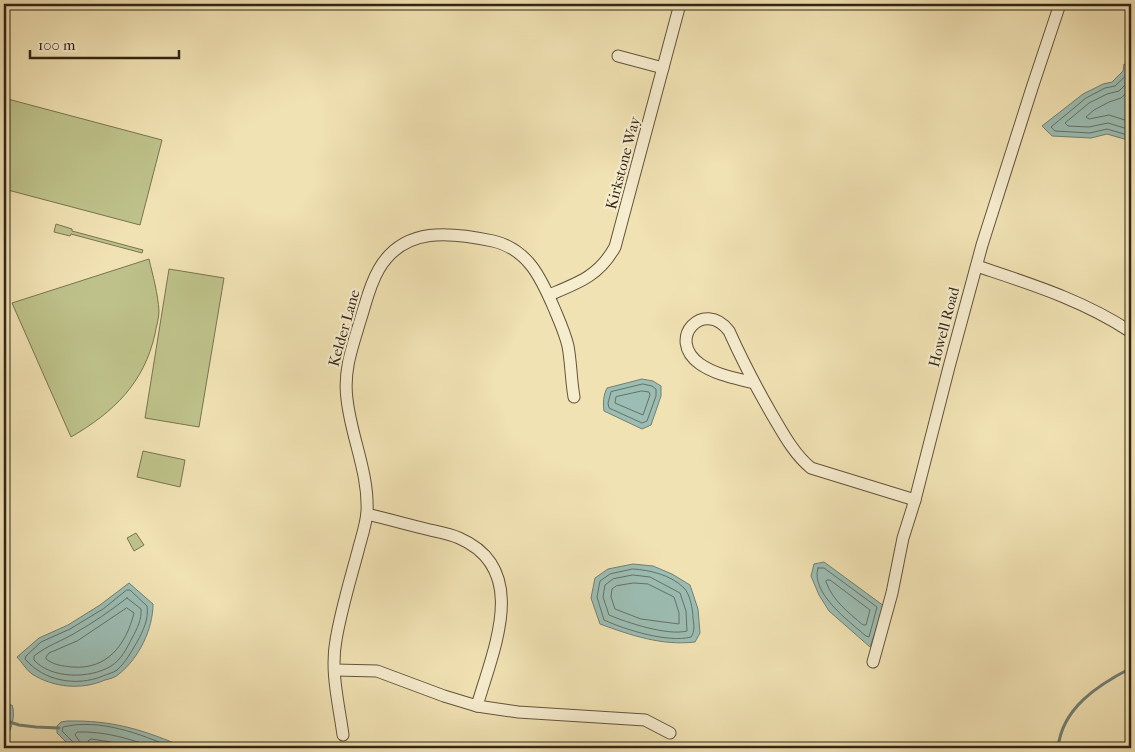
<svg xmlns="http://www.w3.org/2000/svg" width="1135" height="752" font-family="'IM FELL French Canon',serif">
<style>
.green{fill:#bec28a;stroke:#787450}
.water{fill:#9cbdb3;stroke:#718074}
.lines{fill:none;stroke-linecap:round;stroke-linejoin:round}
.shore{stroke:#667164;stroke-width:1}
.stream{stroke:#718074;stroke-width:3}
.minor-casing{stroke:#61543c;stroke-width:13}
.minor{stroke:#f6ecce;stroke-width:11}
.labels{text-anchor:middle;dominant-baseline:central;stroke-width:4.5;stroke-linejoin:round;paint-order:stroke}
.street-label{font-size:15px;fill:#312515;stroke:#f6ecce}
</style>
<rect width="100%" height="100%" fill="#f1e2b3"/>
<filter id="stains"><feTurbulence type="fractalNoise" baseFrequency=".004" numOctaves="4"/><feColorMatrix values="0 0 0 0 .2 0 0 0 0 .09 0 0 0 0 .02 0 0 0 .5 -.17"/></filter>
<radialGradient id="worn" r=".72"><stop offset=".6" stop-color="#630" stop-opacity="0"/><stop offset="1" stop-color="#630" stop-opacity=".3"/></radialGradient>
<g class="green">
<path d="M4,98l158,42 -22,85 -136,-36z"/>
<path d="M56,224l16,5v2l71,19 -1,3 -71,-19 -1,2 -16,-4z"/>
<path d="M149,259c4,17 9,35 10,52 0,8 -3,16 -4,23 -11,49 -41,78 -84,103l-59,-134z"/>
<path d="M169,269l55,9 -25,149 -54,-9z"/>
<path d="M143,451l42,9 -5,27 -43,-10z"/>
<path d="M136,533l8,12 -10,6 -7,-13z"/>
</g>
<g class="water">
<path d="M1124,64l5,3 2,-2v76l-24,-7 -16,4 -39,-2 -10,-10 41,-32 20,-10 9,-2 11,-11z"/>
<path d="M642,379l11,2 8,5v10l-10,29 -9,4 -38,-18c-1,-8 -1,-15 3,-23z"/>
<path d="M824,562l60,44 -14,41 -41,-36 -10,-16 -8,-19 3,-12z"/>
<path d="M633,564l20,2 19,8 18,11 8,24 2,24 -5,9c-33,4 -65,-7 -95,-18l-9,-26 4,-20 13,-9z"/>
<path d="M129,583l24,21c0,25 -14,54 -34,70 -3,3 -9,5 -14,6 -23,10 -51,8 -73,-6 -6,-4 -10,-12 -15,-17l22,-19 29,-13 32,-20z"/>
<path d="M4,705h8c4,10 -1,28 -8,36z"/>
<path d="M67,721c46,-1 77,9 119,27h-114l-15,-15v-7l4,-4z"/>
</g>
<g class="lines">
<g class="shore">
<path d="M1131,71l-16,15 -10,2 -19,10 -35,29 4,4 35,2 17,-4 24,7"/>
<path d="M1131,79l-12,12 -12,3 -18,9 -24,20 3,3 21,1 19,-4 23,7"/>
<path d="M1131,89l-10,9 -12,4 -15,8 -8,7 3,2 20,-4 22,7"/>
<path d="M643,384l9,2 4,3v7l-9,25 -5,2 -33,-15 -1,-5 3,-11z"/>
<path d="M642,391l7,1 1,3 -7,20 -28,-12 1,-6z"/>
<path d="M818,568h6l53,39 -8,30 -3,-1c-16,-14 -56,-43 -48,-68z"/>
<path d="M633,569c17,1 38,6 51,19 6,6 9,22 9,30 1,7 2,13 -2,19 -23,6 -65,-7 -87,-17l-7,-23 3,-16 10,-7z"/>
<path d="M633,575l17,2 30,16 6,18 1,20c-19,5 -59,-8 -78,-16l-6,-18 2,-12 8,-6z"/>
<path d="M827,580h3l40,30 -4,15h-3c-15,-13 -30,-24 -37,-43z"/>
<path d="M634,583l14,1 26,13 5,16v11l-38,-5 -26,-10 -4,-12 1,-8 4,-3z"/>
<path d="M127,590h3l17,16c2,13 -4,25 -10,36 -6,10 -11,20 -20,28 -4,3 -10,4 -14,6 -27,11 -59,5 -78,-17l1,-3 15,-14 29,-13 33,-20z"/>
<path d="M127,598l14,11c1,10 -4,20 -9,29 -5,10 -11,22 -21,28 -21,13 -60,13 -77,-6v-4c14,-11 26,-14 41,-23 18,-10 35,-22 52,-35z"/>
<path d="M127,608l7,5c-8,32 -27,57 -62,54 -10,-1 -18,-2 -26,-8v-2l3,-4 28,-12z"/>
<path d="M75,748l-1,-5 -12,-12 1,-4c36,-9 78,7 110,21"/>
<path d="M81,748l-1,-6 -5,-7 2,-3c28,-1 53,7 79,16"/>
<path d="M89,748l-1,-7 3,-2 20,3 24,6"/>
</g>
<g class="stream">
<path d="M741,4l23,4 54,-4"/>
<path d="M4,720l15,5 17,2 23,1"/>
<path d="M1058,748c4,-40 40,-63 73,-80"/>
</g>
<defs>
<g id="minor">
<path d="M618,56l45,12"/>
<path d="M977,266c53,18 106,34 154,66"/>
<path d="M549,295c29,-12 50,-19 66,-48l65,-243"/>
<path d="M754,383c-19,-5 -38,-8 -54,-19 -35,-25 4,-66 29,-33 13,29 26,54 42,82 12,20 22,40 40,55l104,32"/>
<path d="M873,662l19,-69 11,-55 12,-38 34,-133 33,-122 50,-157 28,-84"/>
<path d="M335,670l42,1 67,25 33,10c16,-56 54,-137 -18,-168 -9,-4 -20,-6 -29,-8 -21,-5 -42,-11 -63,-16"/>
<path d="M477,706l41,6 127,8 25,13"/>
<path d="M343,735c-4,-30 -13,-64 -7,-95 5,-30 14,-59 22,-89 3,-12 8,-26 9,-39 2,-39 -16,-75 -20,-113 -4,-29 6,-54 14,-81 5,-16 9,-34 18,-49 25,-43 72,-37 114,-28 35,8 48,37 61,67 5,12 11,25 14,38 3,16 3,34 6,51"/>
</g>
</defs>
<use href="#minor" class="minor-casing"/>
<use href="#minor" class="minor"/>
</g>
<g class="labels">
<g class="street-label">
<text transform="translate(623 163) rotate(-75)">Kirkstone Way</text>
<text transform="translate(944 327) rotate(-75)">Howell Road</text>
<text transform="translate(344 328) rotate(-74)">Kelder Lane</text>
</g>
</g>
<rect width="1135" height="752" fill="none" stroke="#f1e2b3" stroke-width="20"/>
<rect x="5" y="5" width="1125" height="742" fill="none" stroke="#312515" stroke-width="2.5"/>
<rect x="10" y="10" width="1115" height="732" fill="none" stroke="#312515"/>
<path d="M30 50v8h149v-8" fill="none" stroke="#312515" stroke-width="2.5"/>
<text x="38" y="50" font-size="15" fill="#312515" stroke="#f6ecce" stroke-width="4" paint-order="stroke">100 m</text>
<rect width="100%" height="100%" filter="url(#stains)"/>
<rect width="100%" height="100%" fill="url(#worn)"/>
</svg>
